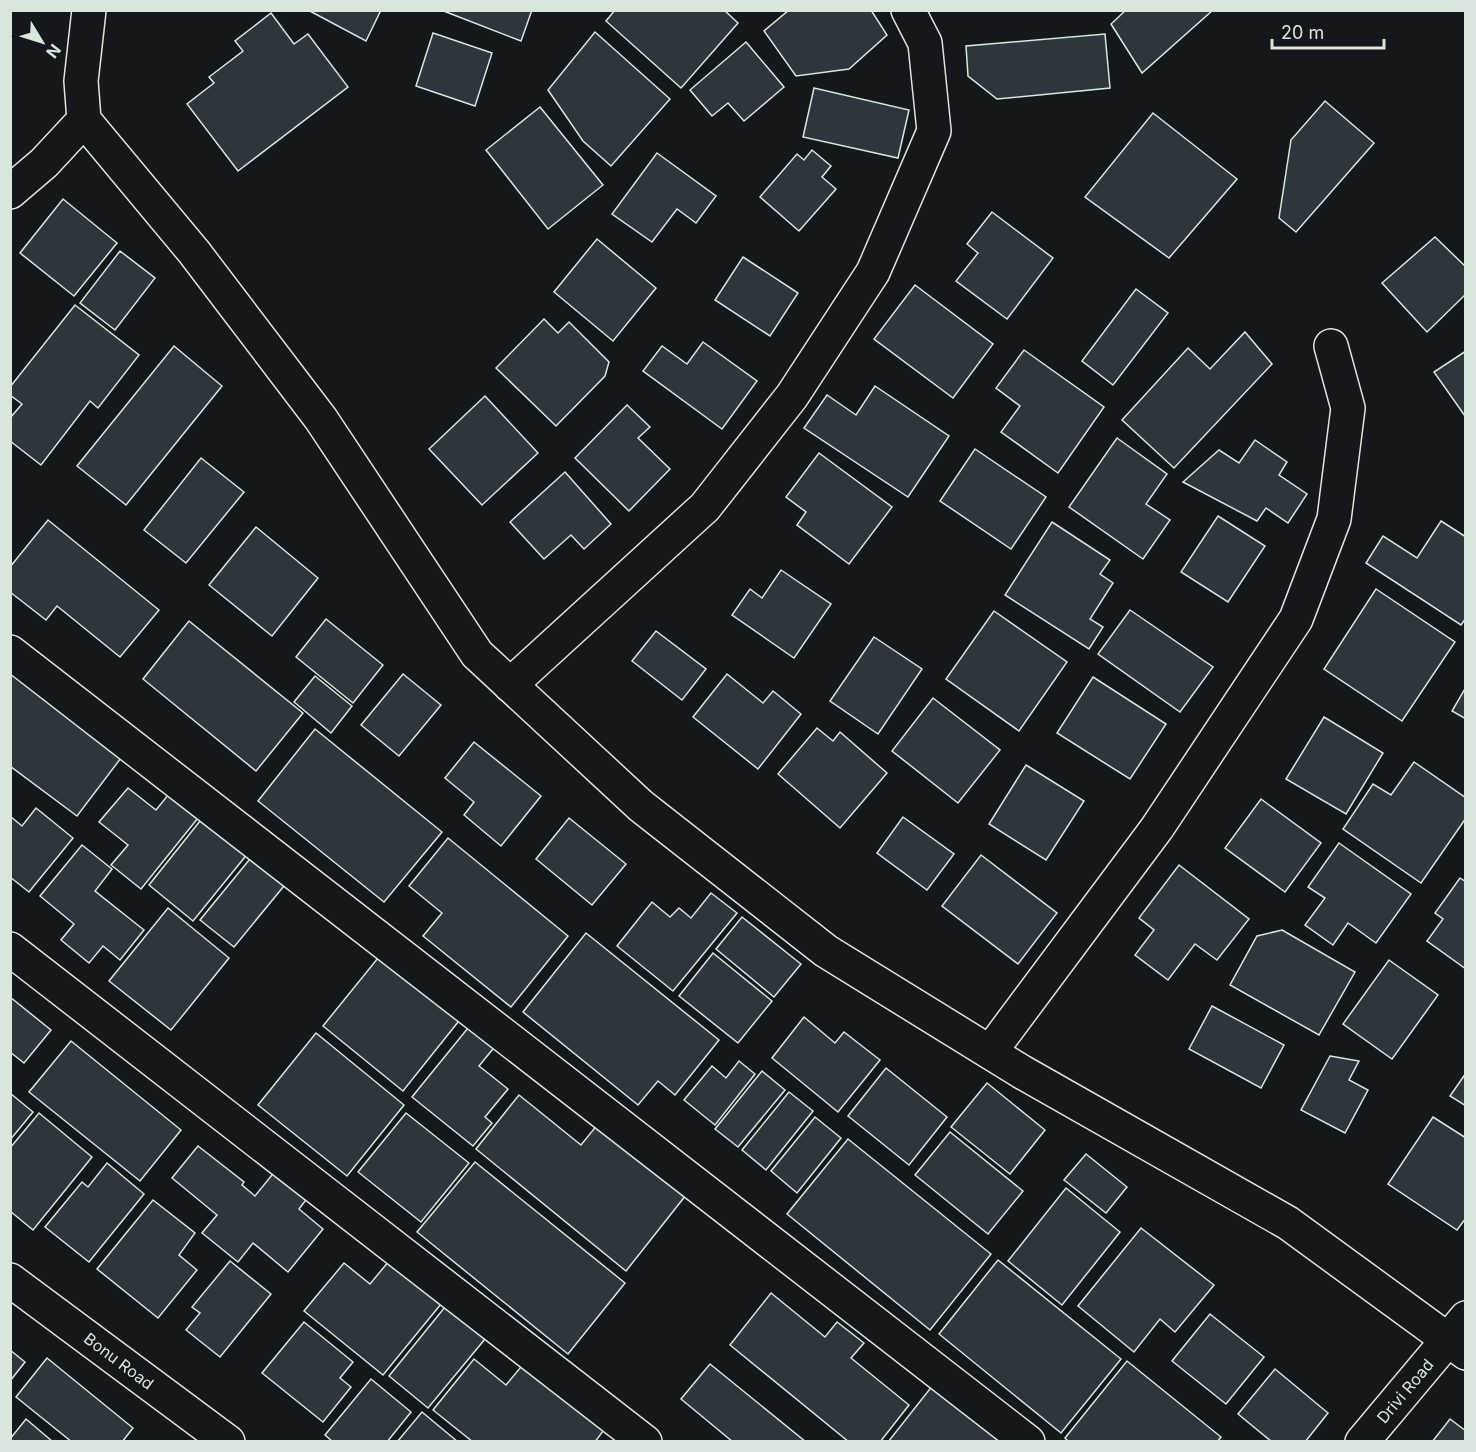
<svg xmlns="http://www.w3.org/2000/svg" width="1476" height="1452" font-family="Inter,sans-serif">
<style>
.building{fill:#2c363c;stroke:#d8e6dc;stroke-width:1.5}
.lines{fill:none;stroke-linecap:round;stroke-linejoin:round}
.minor-casing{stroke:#d8e6dc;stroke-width:36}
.minor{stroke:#14181c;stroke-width:33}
.labels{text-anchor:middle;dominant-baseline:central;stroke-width:4.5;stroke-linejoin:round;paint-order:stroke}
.street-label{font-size:16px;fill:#d8e6dc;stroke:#14181c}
</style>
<rect width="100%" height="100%" fill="#14181c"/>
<g class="building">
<path d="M308,10h73l-15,31z"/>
<path d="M441,10h91l-11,31z"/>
<path d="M615,10h109l14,13 -57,65 -75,-67z"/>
<path d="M789,10h82l16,25 -38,34 -53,7 -32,-45z"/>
<path d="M1126,10h87l-71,63 -31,-49z"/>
<path d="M271,13l23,31 14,-10 40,53 -110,84 -51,-67 27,-21 -5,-6 34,-26 -8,-10z"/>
<path d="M595,32l75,67 -59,67 -28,-25 -35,-51z"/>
<path d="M433,33l59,20 -17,53 -59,-20z"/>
<path d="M1105,34l5,54 -113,11 -29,-23 -2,-30z"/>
<path d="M746,42l38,45 -40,34 -16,-18 -16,13 -22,-26z"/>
<path d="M814,88l95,22 -11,48 -95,-21z"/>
<path d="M1325,101l49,42 -78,89 -17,-14 12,-78z"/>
<path d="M540,107l63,78 -55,44 -62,-79z"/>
<path d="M1153,113l84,66 -68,79 -84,-61z"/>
<path d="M812,150l19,16 -9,11 14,12 -37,42 -39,-34 37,-43 7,6z"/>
<path d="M657,153l59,43 -20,27 -19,-14 -25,33 -40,-28z"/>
<path d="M63,199l54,44 -43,53 -54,-43z"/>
<path d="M992,212l61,46 -46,61 -51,-38 22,-28 -11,-9z"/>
<path d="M1435,237l31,30v27l-39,38 -45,-49z"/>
<path d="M597,239l59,49 -43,53 -59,-49z"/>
<path d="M120,251l35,27 -40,52 -35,-27z"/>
<path d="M743,257l55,36 -28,43 -55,-36z"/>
<path d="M915,285l78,59 -40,54 -79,-59z"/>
<path d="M1136,289l32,24 -55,72 -31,-24z"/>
<path d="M75,305l64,50 -41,53 -8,-7 -49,64 -31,-24v-23l12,-14 -12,-9v-8z"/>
<path d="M544,319l14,14 11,-11 40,40 -4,14 -49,50 -60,-58z"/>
<path d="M1245,332l27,32 -98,104 -52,-48 66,-72 22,21z"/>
<path d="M703,342l54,39 -35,48 -79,-58 19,-25 25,18z"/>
<path d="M174,346l48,40 -96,119 -49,-39z"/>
<path d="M1024,350l80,57 -46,66 -57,-41 19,-26 -24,-18z"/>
<path d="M1466,351v65h-1l-31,-44z"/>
<path d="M875,386l74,50 -41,61 -104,-69 23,-33 29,20z"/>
<path d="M485,396l53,57 -56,52 -53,-56z"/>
<path d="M627,405l23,22 -12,11 32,31 -41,42 -54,-53z"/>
<path d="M1117,438l50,36 -21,30 24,16 -27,39 -74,-52z"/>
<path d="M1255,440l32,22 -8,13 28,19 -19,29 -22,-15 -9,13 -74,-39 36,-32 20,13z"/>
<path d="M975,449l71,48 -35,52 -71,-48z"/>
<path d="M819,453l73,54 -43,57 -52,-39 9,-13 -20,-15z"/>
<path d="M201,458l43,34 -58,71 -42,-33z"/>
<path d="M565,472l46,52 -27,25 -13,-14 -27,24 -34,-37z"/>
<path d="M1218,516l47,30 -37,56 -47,-30z"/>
<path d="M48,520l111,90 -39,47 -63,-51 -11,14 -36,-28v-25z"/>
<path d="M1441,521l25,16v81l-5,7 -95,-62 17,-27 34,22z"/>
<path d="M1052,522l58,38 -10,14 13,9 -23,36 13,8 -14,22 -84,-54z"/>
<path d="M256,527l62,51 -46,58 -63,-51z"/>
<path d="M781,570l50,34 -37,54 -62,-43 18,-26 12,9z"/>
<path d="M1376,589l79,53 -53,79 -78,-52z"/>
<path d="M1130,610l83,57 -33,45 -82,-58z"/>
<path d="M994,611l73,51 -48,69 -73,-52z"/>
<path d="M326,619l57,46 -30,38 -57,-46z"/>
<path d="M189,621l114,92 -47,58 -113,-92z"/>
<path d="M656,631l50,38 -24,31 -50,-39z"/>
<path d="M874,637l48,32 -44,65 -48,-33z"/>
<path d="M10,668l114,86 -47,62 -67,-50z"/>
<path d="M403,674l38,31 -42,51 -38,-31z"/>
<path d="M727,674l36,29 10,-12 28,23 -43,55 -65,-52z"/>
<path d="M315,676l37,30 -21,27 -37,-31z"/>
<path d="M1093,677l73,47 -36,55 -73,-46z"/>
<path d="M1466,687v32l-14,-8z"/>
<path d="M933,698l67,52 -42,53 -66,-52z"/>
<path d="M1324,717l59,36 -37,61 -60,-35z"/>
<path d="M817,728l16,13 7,-9 47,41 -47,55 -62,-54z"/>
<path d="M315,729l127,103 -58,70 -126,-101z"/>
<path d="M474,742l67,54 -40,50 -37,-31 10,-13 -29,-24z"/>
<path d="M1414,762l52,36v20l-45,65 -78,-54 30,-45 18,11z"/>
<path d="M1026,765l58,36 -38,59 -57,-36z"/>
<path d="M177,784l29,24 -65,81 -30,-24 17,-20 -29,-23 29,-34 28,22z"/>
<path d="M1261,799l60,44 -36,49 -60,-44z"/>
<path d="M36,808l37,30 -44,54 -19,-15v-61l12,10z"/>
<path d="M208,811l45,36 -60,74 -44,-36z"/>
<path d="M903,817l51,37 -27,36 -50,-37z"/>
<path d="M569,818l57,46 -34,41 -56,-46z"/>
<path d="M448,838l120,98 -57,71 -88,-71 19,-23 -33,-27z"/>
<path d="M1339,843l72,51 -35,49 -28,-20 -15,22 -28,-20 20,-27 -17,-11z"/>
<path d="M82,845l30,24 -17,22 49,39 -24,30 -17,-14 -14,17 -28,-23 13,-16 -34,-28z"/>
<path d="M254,854l34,27 -54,66 -34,-27z"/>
<path d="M981,855l76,58 -39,51 -76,-58z"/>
<path d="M1179,865l70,54 -32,41 -22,-16 -27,36 -33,-25 19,-25 -15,-12z"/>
<path d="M1460,878l6,4v87l-39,-28 16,-22 -8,-6z"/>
<path d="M711,893l26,20 -64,78 -56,-45 35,-44 18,15 9,-9 12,10z"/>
<path d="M168,908l61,50 -58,72 -62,-49z"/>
<path d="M742,917l59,47 -27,33 -58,-48z"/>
<path d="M1282,930l73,42 -36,63 -89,-50 27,-49z"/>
<path d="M586,933l133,107 -44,55 -17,-14 -20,24 -115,-93z"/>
<path d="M382,953l80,64 -59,74 -80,-65z"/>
<path d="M713,953l59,48 -34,42 -59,-47z"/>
<path d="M1389,960l49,35 -46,64 -49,-35z"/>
<path d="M10,997l41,33 -27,33 -14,-11z"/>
<path d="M1212,1006l72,39 -23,43 -72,-39z"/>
<path d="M804,1017l31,26 9,-11 36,28 -42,52 -66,-54z"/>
<path d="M472,1023l25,21 -18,22 29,23 -23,28 7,6 -19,23 -61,-49z"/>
<path d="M316,1033l88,72 -57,71 -89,-71z"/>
<path d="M71,1041l110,89 -41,51 -111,-89z"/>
<path d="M1330,1056l29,5 -10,19 19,10 -23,43 -44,-23z"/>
<path d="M739,1061l16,13 -40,51 -31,-25 28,-34 14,12z"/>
<path d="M886,1068l61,49 -38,48 -61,-49z"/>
<path d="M762,1071l23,19 -47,57 -23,-18z"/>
<path d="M1466,1073v33l-16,-10z"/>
<path d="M987,1083l58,47 -35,44 -59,-47z"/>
<path d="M789,1092l24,19 -47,59 -24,-20z"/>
<path d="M10,1093l23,19 -23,28z"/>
<path d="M519,1095l62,50 17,-21 88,71 -60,76 -150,-122z"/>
<path d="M39,1113l53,44 -59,73 -23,-19v-63z"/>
<path d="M406,1113l63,50 -48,59 -63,-50z"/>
<path d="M815,1117l26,21 -44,55 -26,-22z"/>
<path d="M1433,1117l33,21v80l-9,12 -69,-46z"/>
<path d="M950,1132l73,59 -35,43 -73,-59z"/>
<path d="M848,1139l143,115 -61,76 -143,-116z"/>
<path d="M198,1146l46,36 -2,3 13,11 21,-26 33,26 -10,13 24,20 -35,43 -35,-29 -15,19 -36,-29 15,-18 -45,-37z"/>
<path d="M1086,1154l41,33 -21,26 -42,-33z"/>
<path d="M475,1162l150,121 -57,71 -151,-122z"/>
<path d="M107,1163l37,31 -55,68 -44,-35 37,-45 6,5z"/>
<path d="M1066,1188l54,44 -58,73 -54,-44z"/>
<path d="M153,1200l42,33 -16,22 18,15 -39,48 -61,-49z"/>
<path d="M1141,1228l73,57 -39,47 -15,-13 -26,33 -56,-46z"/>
<path d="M998,1260l123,99 -60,74 -122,-99z"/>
<path d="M230,1261l41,33 -51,63 -34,-27 14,-17 -8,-6z"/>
<path d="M389,1261l52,43 -58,71 -79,-64 40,-48 26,21z"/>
<path d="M771,1293l54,44 12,-15 27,21 -13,15 58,47 -29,37h-31l-119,-97z"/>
<path d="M445,1307l40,32 -57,69 -39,-32z"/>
<path d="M1210,1314l54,43 -38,47 -54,-43z"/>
<path d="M304,1322l49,40 -13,16 11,9 -28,35 -61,-49z"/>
<path d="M10,1350l15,12 -15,19z"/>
<path d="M47,1358l86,70 -11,14h-50l-56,-45z"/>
<path d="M474,1359l32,26 19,-23 81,65 -11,15h-122l-40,-32z"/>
<path d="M1127,1361l94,76 -4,5h-148l-4,-4z"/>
<path d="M710,1364l96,78h-73l-52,-43z"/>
<path d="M1275,1369l53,44 -23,29h-33l-34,-28z"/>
<path d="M371,1379l40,33 -24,30h-54l-8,-7z"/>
<path d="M933,1385l71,57h-116z"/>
<path d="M422,1412l36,30h-61z"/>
<path d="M26,1419l27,23h-43v-3z"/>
<path d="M1450,1419l16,12v11h-34z"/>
</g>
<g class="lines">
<defs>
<g id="minor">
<path d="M89,10l-8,71 3,39 110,132 127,167 156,235 164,152 185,145 196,121 266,151 178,130"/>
<path d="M10,192l34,-29 40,-43"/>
<path d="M10,652l1018,790"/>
<path d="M510,685l195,-178 87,-111 81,-124 61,-141 -9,-88 -17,-33"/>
<path d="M10,949l635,493"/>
<path d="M990,1052l167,-224 139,-209 38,-100 14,-111 -17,-62"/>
<path d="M10,1280l218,162"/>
<path d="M1362,1442l104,-124"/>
</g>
</defs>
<use href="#minor" class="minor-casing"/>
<use href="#minor" class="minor"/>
</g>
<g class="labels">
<g class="street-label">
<text transform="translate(119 1361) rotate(37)">Bonu Road</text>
<text transform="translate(1405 1391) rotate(-50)">Drivi Road</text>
</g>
</g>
<rect width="1476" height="1452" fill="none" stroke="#d8e6dc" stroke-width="24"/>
<g transform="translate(42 42) rotate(128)" stroke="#14181c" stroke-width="4.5" paint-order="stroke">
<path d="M0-4.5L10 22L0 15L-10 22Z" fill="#d8e6dc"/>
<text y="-9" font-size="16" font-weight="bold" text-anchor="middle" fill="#d8e6dc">N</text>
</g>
<path d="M1272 39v9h112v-9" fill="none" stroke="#d8e6dc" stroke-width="3"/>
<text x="1281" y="39" font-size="18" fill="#d8e6dc" stroke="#14181c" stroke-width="4.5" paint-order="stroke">20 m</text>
</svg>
